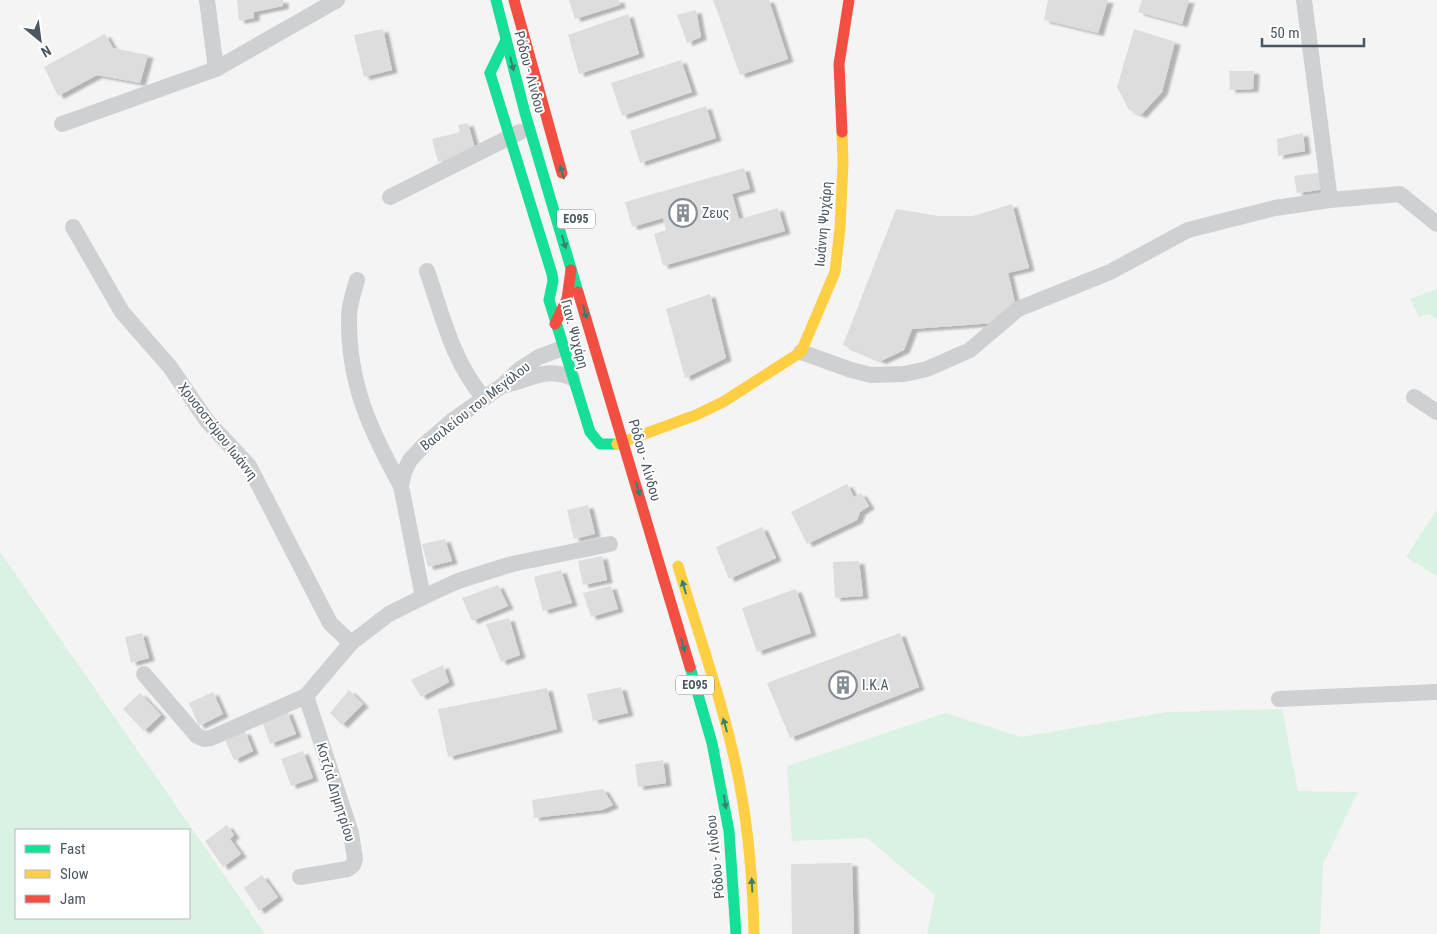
<svg xmlns="http://www.w3.org/2000/svg" width="1437" height="934" font-family="'Roboto Condensed',sans-serif">
<style>
.green{fill:#d9f2e3;fill-rule:evenodd}
.building{fill:#ddddde;filter:url(#shadow)}
.lines{fill:none;stroke-linecap:round;stroke-linejoin:round}
.street{stroke:#ced0d2;stroke-width:16}
.fast{stroke:#16e098;stroke-width:11}
.slow{stroke:#ffcf43;stroke-width:11}
.jam{stroke:#f24e42;stroke-width:11}
.oneway{fill:#3a7f72}
.labels{text-anchor:middle;dominant-baseline:central;stroke-width:4;stroke-linejoin:round;paint-order:stroke}
.shield{fill:#fff;stroke:#808990;stroke-width:1}
.shield-label{font-size:12px;font-weight:bold;fill:#4a5661}
.street-label{font-size:14px;fill:#4a5661;stroke:#fff}
.poi-label{font-size:14px;fill:#4a5661;stroke:#fff;text-anchor:start}
</style>
<defs>
<filter id="shadow"><feDropShadow dx="5.5" dy="3" stdDeviation="1" flood-color="#0004"/></filter>
</defs>
<rect width="100%" height="100%" fill="#f4f4f4"/>
<g class="green">
<path d="M1437,289v30l-8,-5 -10,3 -9,-18z"/>
<path d="M1437,509v67l-31,-19z"/>
<path d="M0,552l265,382h-265zM16,830h173v88h-173z"/>
<path d="M1282,709l16,82 60,1 -35,72 -3,70h-393l8,-39 -68,-57 -75,3 -5,-75 158,-53 76,24 147,-25z"/>
</g>
<g class="building">
<path d="M237,0h46v6l-29,6v6l-15,3z"/>
<path d="M569,0h50l1,5 -45,14z"/>
<path d="M713,0h56l19,59 -48,16z"/>
<path d="M1048,0h60l-10,33 -54,-13z"/>
<path d="M1142,0h47l-7,24 -44,-12z"/>
<path d="M696,10l5,27 -14,6 -10,-28z"/>
<path d="M628,14l11,40 -60,20 -11,-39z"/>
<path d="M383,29l9,41 -28,7 -10,-42z"/>
<path d="M1134,29l41,13 -13,50 -21,23 -12,-5 -12,-23z"/>
<path d="M105,34l8,14 35,7 -8,28 -43,-8 -39,21 -14,-29z"/>
<path d="M681,60l11,32 -70,24 -11,-33z"/>
<path d="M1229,71h25l-1,18 -23,1z"/>
<path d="M706,106l10,32 -76,25 -10,-32z"/>
<path d="M468,123l8,29 -38,10 -6,-23 28,-7 -2,-7z"/>
<path d="M1303,133l2,18 -27,5 -1,-17z"/>
<path d="M744,168l6,21 -18,5 7,25 39,-11 7,23 -122,35 -9,-32 12,-4 -3,-12 -31,9 -7,-25z"/>
<path d="M1324,172l2,17 -29,4 -3,-17z"/>
<path d="M1012,204l17,64 -21,5 7,30 -21,20 -82,6 -8,21 -23,11 -38,-16 53,-136 43,7h34z"/>
<path d="M710,294l16,64 -41,20 -19,-69z"/>
<path d="M847,484l7,13 7,-4 8,13 -9,6 -3,8 -50,24 -16,-32z"/>
<path d="M588,505l7,29 -21,5 -7,-29z"/>
<path d="M762,527l14,31 -47,21 -13,-32z"/>
<path d="M445,539l7,22 -24,6 -6,-23z"/>
<path d="M602,556l5,24 -24,5 -5,-24z"/>
<path d="M859,561l4,35 -28,2 -2,-36z"/>
<path d="M561,570l11,33 -29,8 -9,-34z"/>
<path d="M498,585l10,21 -36,15 -10,-23z"/>
<path d="M611,586l7,23 -27,8 -8,-24z"/>
<path d="M796,589l15,44 -54,19 -15,-44z"/>
<path d="M509,618l11,37 -19,7 -15,-38z"/>
<path d="M142,633l7,25 -18,5 -6,-26z"/>
<path d="M900,633l19,54 -129,51 -23,-55z"/>
<path d="M443,665l6,17 -28,15 -10,-17z"/>
<path d="M621,687l7,26 -35,8 -6,-27z"/>
<path d="M547,688l10,41 -109,28 -10,-48z"/>
<path d="M349,690l14,14 -21,21 -12,-12z"/>
<path d="M213,692l10,22 -24,12 -10,-23z"/>
<path d="M140,693l21,22 -17,16 -21,-22z"/>
<path d="M287,711l9,23 -26,10 -8,-23z"/>
<path d="M245,731l8,20 -19,9 -9,-20z"/>
<path d="M303,751l10,27 -22,8 -10,-27z"/>
<path d="M663,760l3,23 -28,4 -3,-23z"/>
<path d="M603,789l10,16 -11,5 -68,8 -2,-18z"/>
<path d="M227,825l7,10 -4,4 11,15 -18,13 -18,-26z"/>
<path d="M852,863l2,71h-62l-1,-70z"/>
<path d="M262,875l16,22 -19,14 -15,-23z"/>
</g>
<g class="lines">
<g class="street">
<path d="M207,0l9,69"/>
<path d="M1304,0l26,200"/>
<path d="M62,124l154,-55 121,-69"/>
<path d="M390,197l130,-65"/>
<path d="M73,227l49,85 48,55 37,54 42,45 81,157 21,20"/>
<path d="M427,271c15,43 26,92 57,127"/>
<path d="M357,280c-3,11 -8,25 -8,37 -1,66 21,113 52,169"/>
<path d="M801,352l50,18 20,5 33,-1 23,-5 43,-19 48,-41 92,-37 78,-42 87,-22 55,-8 70,-6 37,30"/>
<path d="M505,385c26,-5 39,-19 67,-7"/>
<path d="M1414,397l23,15"/>
<path d="M423,597l-22,-111 3,-14 6,-12 14,-15 29,-25 50,-35 17,-16 19,-12 24,-9"/>
<path d="M144,674l53,62 7,3 7,-1 95,-42 45,-53 38,-29 34,-17 35,-16 54,-17 98,-20"/>
<path d="M1279,699l158,-7"/>
<path d="M300,877l48,-8 5,-4 2,-6 -4,-26 -45,-137"/>
</g>
<g class="fast">
<path d="M496,0l29,113 53,179"/>
<path d="M490,73l62,201 1,7 -4,19 41,132 10,12h17"/>
<path d="M490,73l16,-33"/>
<path d="M690,667l22,76 17,88 7,103"/>
</g>
<g class="slow">
<path d="M617,444l79,-29 27,-13 78,-50 34,-80 5,-44 3,-65 -1,-31"/>
<path d="M678,566c22,73 48,145 62,220 9,49 13,98 14,148"/>
</g>
<g class="jam">
<path d="M514,0l48,173"/>
<path d="M842,132l-3,-68 10,-64"/>
<path d="M578,292l112,375"/>
<path d="M555,324l12,-25 4,-29"/>
</g>
</g>
<defs><path id="oneway-solid" d="M-6-.8H1V-3.2L6.5 0L1 3.2V.8H-6Z" transform="scale(1.25)"/></defs>
<g class="oneway">
<use href="#oneway-solid" transform="translate(512 64) rotate(76)"/>
<use href="#oneway-solid" transform="translate(562 172) rotate(-106)"/>
<use href="#oneway-solid" transform="translate(564 242) rotate(73)"/>
<use href="#oneway-solid" transform="translate(585 312) rotate(74)"/>
<use href="#oneway-solid" transform="translate(638 489) rotate(74)"/>
<use href="#oneway-solid" transform="translate(684 587) rotate(-106)"/>
<use href="#oneway-solid" transform="translate(683 645) rotate(74)"/>
<use href="#oneway-solid" transform="translate(725 725) rotate(-106)"/>
<use href="#oneway-solid" transform="translate(725 802) rotate(81)"/>
<use href="#oneway-solid" transform="translate(752 885) rotate(-93)"/>
</g>
<defs>
<symbol id="building-ring" viewBox="-11 -11 22 22"><circle r="9.5" fill="#fff" stroke="#868d94" stroke-width="1.5"/><path d="M-4-6H4V6H1V3H-1V6H-4ZM-2.5-4.3h1.7v1.8h-1.7ZM.8-4.3h1.7v1.8H.8ZM-2.5-1h1.7V.8h-1.7ZM.8-1h1.7V.8H.8Z" fill="#868d94"/></symbol>
</defs>
<g fill-rule="evenodd">
<use href="#building-ring" x="667" y="197" width="32" height="32"/>
<use href="#building-ring" x="827" y="669" width="32" height="32"/>
</g>
<g class="labels">
<g class="shield">
<rect x="557" y="209.5" width="38" height="19" rx="4"/>
<rect x="676" y="675.5" width="38" height="19" rx="4"/>
</g>
<g class="shield-label">
<text x="576" y="219">ΕΟ95</text>
<text x="695" y="685">ΕΟ95</text>
</g>
<g class="street-label">
<text transform="translate(530 72) rotate(75)">Ρόδου - Λίνδου</text>
<text transform="translate(823 224) rotate(-85)">Ιωάννη Ψυχάρη</text>
<text transform="translate(575 334) rotate(75)">Γιαν. Ψυχάρη</text>
<text transform="translate(475 406) rotate(-38)">Βασιλείου του Μεγάλου</text>
<text transform="translate(218 431) rotate(52)">Χρυσοστόμου Ιωάννη</text>
<text transform="translate(645 460) rotate(74)">Ρόδου - Λίνδου</text>
<text transform="translate(336 792) rotate(73)">Κοτζιά Δημητρίου</text>
<text transform="translate(715 857) rotate(-96)">Ρόδου - Λίνδου</text>
</g>
<g class="poi-label">
<text x="702" y="213">Ζευς</text>
<text x="862" y="685">Ι.Κ.Α</text>
</g>
</g>
<rect x="15" y="829" width="175" height="90" fill="#ffffff" stroke="#b7bbc0"/>
<rect x="25" y="845" width="25" height="8" fill="#16e098" stroke="#b7bbc0"/>
<text x="60" y="854" font-size="15" fill="#4a5661">Fast</text>
<rect x="25" y="870" width="25" height="8" fill="#ffcf43" stroke="#b7bbc0"/>
<text x="60" y="879" font-size="15" fill="#4a5661">Slow</text>
<rect x="25" y="895" width="25" height="8" fill="#f24e42" stroke="#b7bbc0"/>
<text x="60" y="904" font-size="15" fill="#4a5661">Jam</text>
<g transform="translate(40 40) rotate(151)" stroke="#ffffff" stroke-width="4" paint-order="stroke">
<path d="M0-4L9 19L0 12L-9 19Z" fill="#4a5661"/>
<text y="-8" font-size="14" font-weight="bold" text-anchor="middle" fill="#4a5661">N</text>
</g>
<path d="M1262 38v8h102v-8" fill="none" stroke="#4a5661" stroke-width="2.5"/>
<text x="1270" y="38" font-size="15" fill="#4a5661" stroke="#ffffff" stroke-width="4" paint-order="stroke">50 m</text>
</svg>
